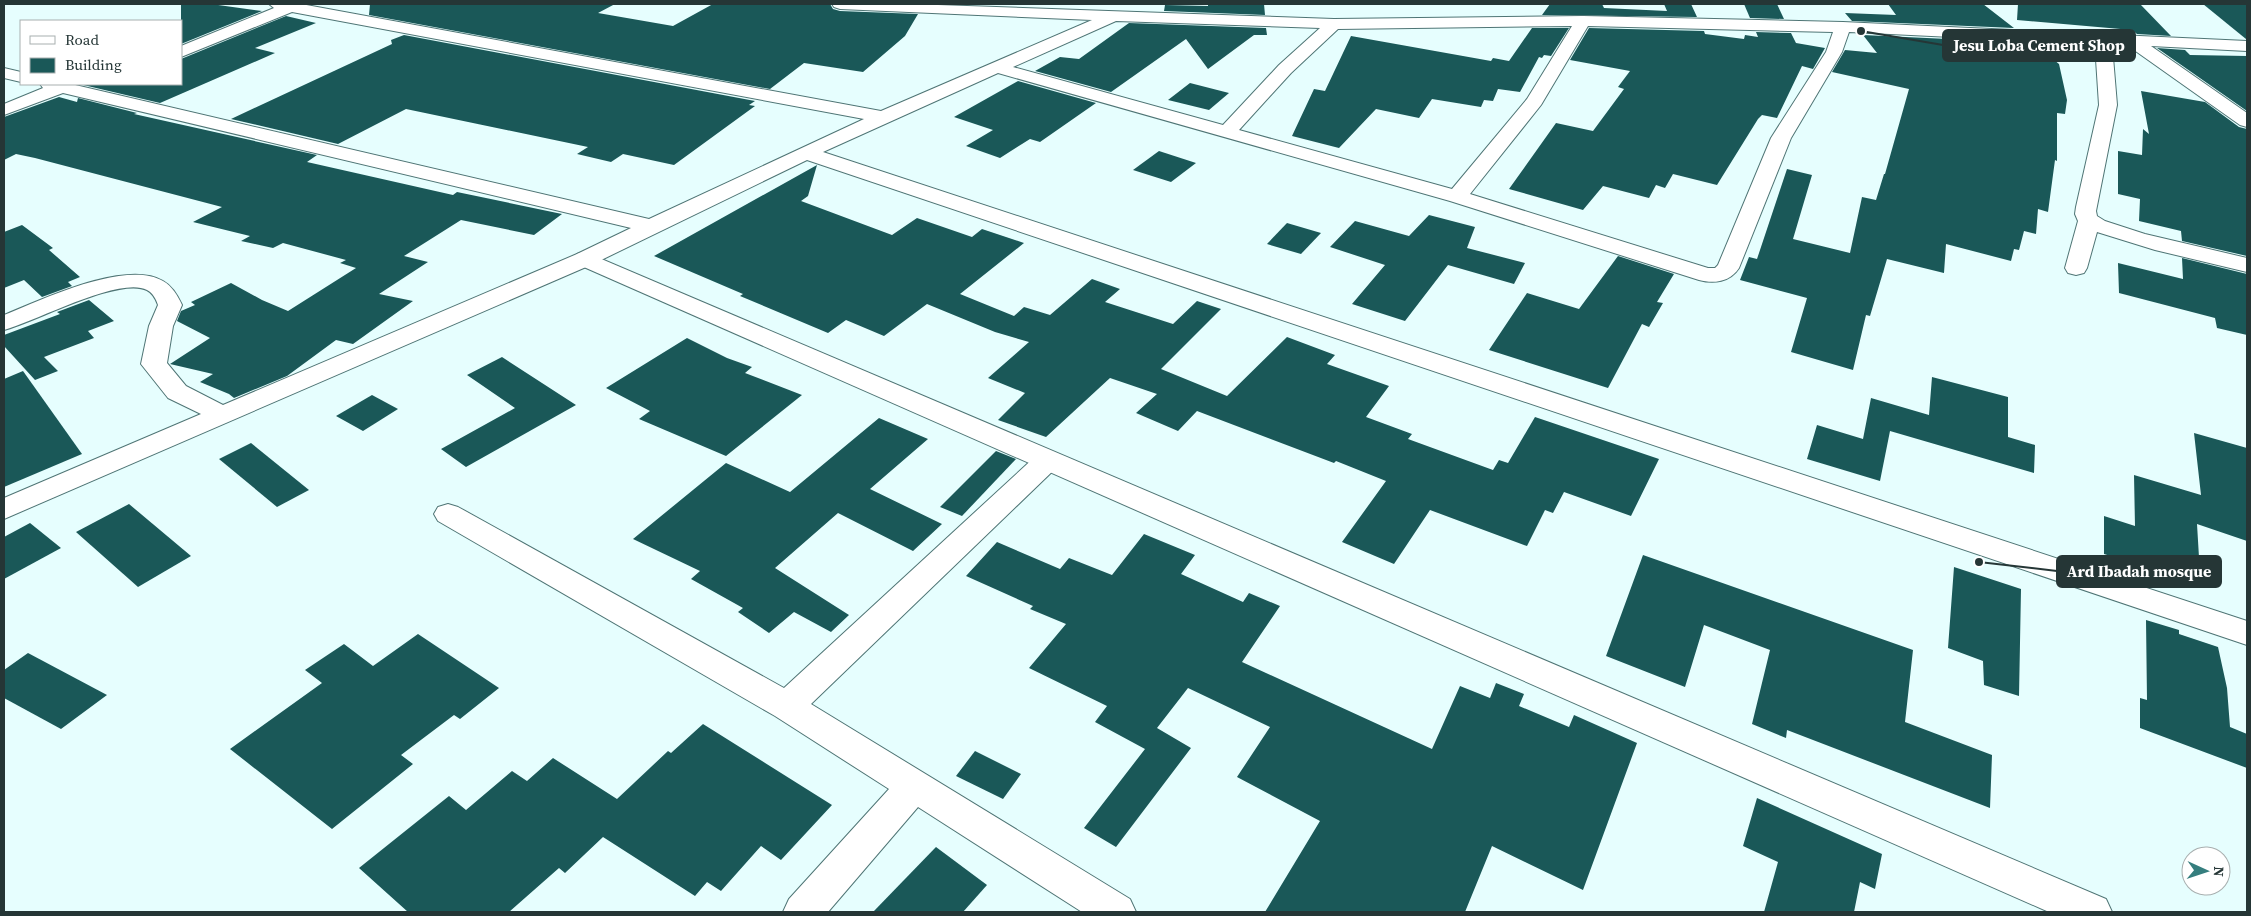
<svg xmlns="http://www.w3.org/2000/svg" width="2251" height="916" font-family="'Source Serif 4',serif">
<style>
.building{fill:#1a5858}
.lines{fill:none;stroke-linecap:round;stroke-linejoin:round}
.street-casing{stroke:#4f7575;stroke-width:2}
.secondary-casing{stroke:#4f7575;stroke-width:2}
.street{fill:#fff;fill-rule:evenodd}
.secondary{fill:#fff;fill-rule:evenodd}
.leader{fill:none;stroke:#253636;stroke-width:2}
.callout-dot{fill:#253636;stroke:#fff;stroke-width:2}
.callout{fill:#253636;stroke:#253636;stroke-width:2}
.callout-label{font-size:16px;text-anchor:middle;font-weight:bold;fill:#fff}
</style>
<rect width="100%" height="100%" fill="#e6fefe"/>
<g class="building">
<path d="M181,4h30l51,7 -81,33z"/>
<path d="M370,4h245l-17,9 75,13 40,-22h117l3,5 7,2 78,3 -13,22 -42,36 -59,-9 -34,26 -401,-74z"/>
<path d="M1208,4h56l1,11 -101,-4 1,-6 43,1z"/>
<path d="M1550,4h52l2,4 63,3 -3,-7h27l6,13 -155,-2z"/>
<path d="M1744,4h33l7,15 -34,-1z"/>
<path d="M1888,4h95l31,24 -162,-7 -7,-8 51,2z"/>
<path d="M2018,4h122l31,32 -34,-2 -5,-4 -115,-10z"/>
<path d="M2203,4h44v35h-1z"/>
<path d="M286,16l30,7 -61,25 20,5 -115,50 -81,-19h102v-25z"/>
<path d="M1129,23l137,5 1,7h-13l-46,34 -22,-30 -75,53 -76,-21 25,-14 19,2z"/>
<path d="M1532,28h37l-18,28 -7,-1 -2,3 -3,-1 -19,35 -22,-3 -5,12 -9,-1 -3,7 -49,-8 -13,19 -43,-9 -37,39 -47,-12 22,-47 11,2 26,-55 140,25 2,-3 16,3z"/>
<path d="M1589,28l115,3 1,3 39,5 1,-4 13,2 -2,-5 35,1 5,10 29,5 -12,21 -11,-3 -25,52 -15,-3 -4,4 -41,66 -44,-11 -8,14 -9,-3 -7,13 -46,-12 -20,24 -74,-21 47,-66 37,8 31,-42 -6,-2 12,-16 -60,-11z"/>
<path d="M404,35l351,66 -6,4 6,1 -81,59 -51,-11 -12,8 -34,-8 11,-7 -182,-38 -68,35 -107,-25 161,-75 -1,-4z"/>
<path d="M1863,35l170,8 26,21 8,36 -2,14 -8,-1v48l-2,-1 -7,52 -10,-3 -2,25 -12,-3 -5,19 -5,-1 -3,12 -65,-17 -2,29 -57,-14 -17,57 -4,-1 -13,55 -62,-18 16,-54 -67,-18 9,-23 8,2 30,-90 25,6 -19,64 57,14 12,-56 14,3 8,-26h1l24,-85 -77,-17 13,-22 32,3z"/>
<path d="M2157,48l28,2 5,5 57,1v55z"/>
<path d="M1018,81l78,22 -56,39 -10,-3 -30,19 -34,-12 27,-16 -39,-13z"/>
<path d="M1190,83l39,10 -20,17 -41,-10z"/>
<path d="M2141,91l64,11 34,25 8,2v127l-65,-15 -1,-10 -42,-10 1,-22 -22,-5v-43l24,4 1,-26 6,5z"/>
<path d="M59,97l18,5 1,-4 59,15 -3,1 183,41 -10,7 146,33 4,-3 105,22 -28,21 -73,-15 -57,36 24,6 -49,32 34,7 -60,43 -17,-4 -49,36 -53,22 -5,-4 -29,-12 13,-8 -43,-10 40,-26 -33,-17 4,-10 14,-6 -4,-3 40,-19 31,17 26,11 68,-43 -16,-5 6,-3 -63,-17 -10,5 -32,-7 9,-5 -57,-14 29,-15 -187,-49 -19,-4 -12,6v-43z"/>
<path d="M1159,151l37,12 -25,19 -38,-12z"/>
<path d="M817,165l-9,31 -7,5 91,34 25,-17 55,19 10,-8 42,14 -64,51 54,22 10,-9 26,8 42,-36 28,10 -15,13 68,22 24,-23 24,8 -60,60 66,27 60,-59 48,18 -8,9 62,22 -23,31 46,17 -4,5 85,31 6,-10 9,3 27,-46 124,42 -28,57 -67,-24 -11,21 -8,-3 -18,36 -97,-36 -36,54 -52,-22 44,-61 -50,-20 -2,2 -137,-52 -19,20 -42,-18 21,-19 -47,-16 -64,59 -48,-17 27,-27 -37,-15 41,-36 -34,-10 -68,-28 -43,32 -38,-16 -18,13 -88,-37 3,-2 -89,-38z"/>
<path d="M1429,215l46,12 -8,21 58,15 -11,21 -66,-19 -43,56 -53,-17 33,-39 -55,-18 25,-26 54,15z"/>
<path d="M1287,223l34,10 -20,21 -34,-10z"/>
<path d="M22,225l31,23 -4,2 31,27 -12,5 4,4 -30,11 -18,-17 -20,8v-56z"/>
<path d="M1618,256l56,18 -17,28 6,1 -14,24 -7,-3 -34,64 -119,-38 38,-57 52,16z"/>
<path d="M2182,258l65,16v61l-30,-7 -2,-10 -96,-25 -1,-30 65,16z"/>
<path d="M89,300l25,21 -26,10 6,7 -50,19 14,14 -23,9 -31,-34v-11l56,-21 -3,-2z"/>
<path d="M687,338l40,20 25,9 -7,6 57,22 -76,61 -87,-37 11,-8 -44,-23z"/>
<path d="M502,357l74,48 -110,62 -25,-18 74,-41 -48,-33z"/>
<path d="M23,371l59,83 -78,33v-108z"/>
<path d="M1932,377l76,20v40l27,8 -1,28 -144,-42 -10,50 -73,-22 10,-34 46,14 8,-41 58,17z"/>
<path d="M372,395l26,14 -35,22 -27,-15z"/>
<path d="M879,418l49,21 -58,50 72,35 -29,27 -75,-38 -63,55 74,47 -18,17 -37,-20 -25,21 -31,-21 5,-4 -52,-29 9,-8 -67,-32 93,-76 64,29z"/>
<path d="M2194,433l53,15v93l-50,-17 3,50 -26,-9v19l-42,-15 1,-6 -29,-9v-38l31,10 -1,-51 67,20z"/>
<path d="M251,443l58,47 -32,17 -58,-48z"/>
<path d="M996,451l20,8 -54,57 -22,-9z"/>
<path d="M129,504l62,52 -53,31 -62,-55z"/>
<path d="M30,523l31,25 -57,31v-42z"/>
<path d="M1144,534l51,21 -14,19 62,28 6,-9 31,13 -38,56 190,87 28,-63 30,12 6,-15 28,11 -5,12 50,21 5,-12 63,28 -54,147 -91,-44 -27,66h-200l55,-91 -83,-44 33,-50 -82,-39 -31,40 34,20 -75,99 -32,-19 61,-79 -50,-27 12,-16 -78,-38 37,-44 -36,-15 3,-3 -67,-30 31,-34 63,27 9,-11 43,17z"/>
<path d="M1643,555l270,95 -8,72 87,33 -2,53 -203,-78 -1,8 -34,-14 18,-74 -66,-25 -19,62 -79,-31z"/>
<path d="M1954,567l67,22 -2,107 -35,-11 -1,-24 -35,-13z"/>
<path d="M2146,620l33,10v4l39,13 9,41 3,39 17,7v34l-107,-40v-30l7,2z"/>
<path d="M418,634l81,54 -39,31 -6,-4 -53,40 12,9 -81,65 -102,-80 92,-66 -17,-13 39,-26 29,22z"/>
<path d="M28,653l79,42 -46,34 -57,-31v-28z"/>
<path d="M703,724l129,81 -51,55 -20,-14 -40,45 -14,-9 -12,14 -92,-59 -38,36 -6,-5 -50,44h-101l-49,-44 90,-72 17,14 46,-39 15,10 26,-23 64,41 51,-48 3,2z"/>
<path d="M975,751l46,23 -18,25 -47,-23z"/>
<path d="M1757,798l125,56 -7,35 -15,-7 -6,30h-90l14,-50 -35,-16z"/>
<path d="M936,847l51,38 -24,27h-90z"/>
</g>
<g class="lines">
<defs>
<g id="street">
<path d="M269,4h32l580,107 211,-91 -252,-11 -6,-2 -2,-3h77l425,15 249,-3 260,6 404,19v10l-96,-5 96,67v14l-7,-2 -113,-80h-15l5,60 -21,106 1,5 8,5 40,13 102,24v14l-92,-22 -58,-18 -10,36 -3,5 -8,2 -8,-2 -3,-5 13,-47 -3,-7 1,-7 23,-102 -4,-61 -246,-12 -7,20 -51,86 -52,130c-9,14 -25,16 -40,12l-249,-79 -452,-128 -175,79 1424,469v24l-1440,-485 -214,104 -589,255v-21l197,-84 -33,-16 -27,-34 8,-38 9,-21c-2,-6 -5,-12 -11,-15 -28,-14 -112,32 -143,40v-15c37,-15 122,-56 159,-34 9,5 15,15 19,24l-9,21 -6,37 19,23 37,19 354,-151 54,-26 -568,-135 -59,22v-11l39,-16 -3,-4h31l578,135 215,-100 -572,-107 -111,45v-11l93,-38zM1116,21l204,7 -41,37 -56,60 -210,-58zM1572,26l-45,73 -75,90 -213,-59 52,-57 47,-44zM1588,26l245,6 -7,20 -55,86 -53,127 -3,3h-7l-238,-74 71,-89z"/>
<path d="M4,68l17,4v10l-17,-4z"/>
<path d="M1047,452l10,3 4,6 -4,6 -246,237 319,195 6,13h-54l-164,-105 -90,105h-45l6,-13 100,-110 -114,-73 -337,-195 -4,-7 4,-7 10,-3 10,3 326,181 253,-233z"/>
</g>
<path id="secondary" d="M585,252l1521,647 6,13h-63l-1472,-648 -3,-5 3,-5z"/>
</defs>
<use href="#street" class="street-casing"/>
<use href="#secondary" class="secondary-casing"/>
<use href="#street" class="street"/>
<use href="#secondary" class="secondary"/>
</g>
<path class="leader" d="M1861 31L1943 45M1979 562L2057 571"/>
<g class="callout-dot">
<circle cx="1861" cy="31" r="5"/>
<circle cx="1979" cy="562" r="5"/>
</g>
<g class="callout">
<rect x="1943" y="30" width="192" height="31" rx="5"/>
<rect x="2057" y="556" width="164" height="31" rx="5"/>
</g>
<g class="callout-label">
<text x="2039" y="51">Jesu Loba Cement Shop</text>
<text x="2139" y="577">Ard Ibadah mosque</text>
</g>
<rect width="2251" height="916" fill="none" stroke="#253636" stroke-width="10"/>
<rect x="20" y="20" width="162" height="65" fill="#ffffff" stroke="#a8afaf"/>
<rect x="30" y="36" width="25" height="8" fill="#ffffff" stroke="#a8afaf"/>
<text x="65" y="45" font-size="15" fill="#253636">Road</text>
<rect x="30" y="58" width="25" height="15" fill="#1a5858" stroke="#a8afaf"/>
<text x="65" y="70" font-size="15" fill="#253636">Building</text>
<g transform="translate(2206 871) rotate(93)"><circle r="24" fill="#ffffff" stroke="#a8afaf"/>
<path d="M0-4L9 19L0 12L-9 19Z" fill="#357e7e"/>
<text y="-8" font-size="14" font-weight="bold" text-anchor="middle" fill="#253636">N</text>
</g>
</svg>
